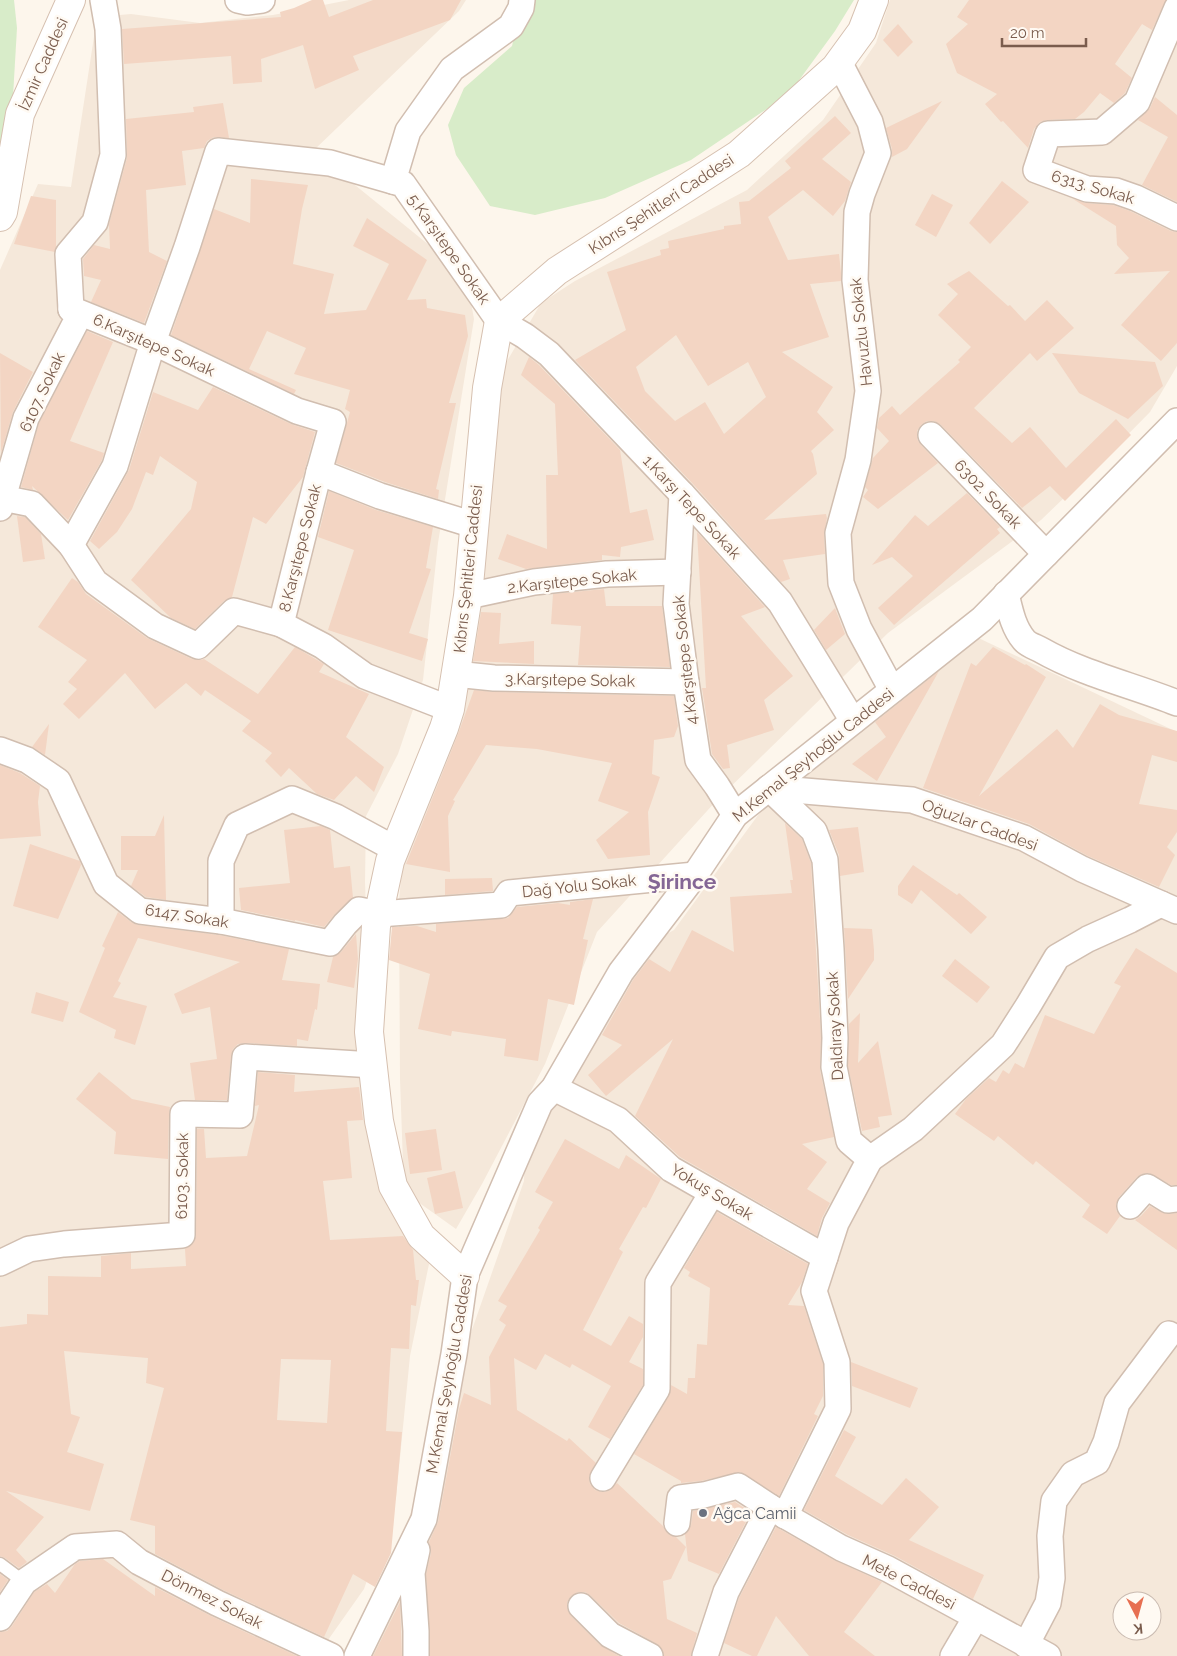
<svg xmlns="http://www.w3.org/2000/svg" width="1177" height="1656" font-family="Raleway,sans-serif">
<style>
.residential{fill:#f5e8da;fill-rule:evenodd}
.green{fill:#d8ecc9}
.building{fill:#f3d5c3;fill-rule:evenodd}
.lines{fill:none;stroke-linecap:round;stroke-linejoin:round}
.lane-casing{stroke:#d1beb0;stroke-width:15}
.street-casing{stroke:#d1beb0;stroke-width:28}
.secondary-casing{stroke:#d6c0b0;stroke-width:30}
.lane{stroke:#fff;stroke-width:12}
.street{stroke:#fff;stroke-width:25}
.secondary{stroke:#fff;stroke-width:28}
.worship-dot{fill:#6b7280;stroke:#fffaf3;stroke-width:2}
.labels{text-anchor:middle;dominant-baseline:central;stroke-width:5;stroke-linejoin:round;paint-order:stroke}
.street-label{font-size:16px;fill:#7a5c4d;stroke:#fffaf3}
.worship-label{font-size:16px;fill:#5b616d;stroke:#fffaf3;text-anchor:start}
.district-label{font-size:21px;font-weight:bold;fill:#846695;stroke:#fffaf3}
</style>
<rect width="100%" height="100%" fill="#fdf6ec"/>
<g class="residential">
<path d="M349,0h117l-7,11 -146,140 153,124 8,44 -36,224 -15,137 -25,74 -32,62 -1,66 3,85 -4,104 48,159 17,34 -19,92 -14,142 -32,91 -36,51 -15,16h-313v-1386l38,-86 33,3 26,-170 34,-3 69,9 73,-8z"/>
<path d="M890,0h287v366l-27,46 -56,57 -53,51 -153,113 -171,167 -120,132 -52,132 -63,120 -26,45 -52,-37 -4,-113 -1,-179 8,-82 44,-106 52,-344 38,-65 34,-22 172,-91 76,-70 53,-77z"/>
<path d="M951,625l226,107v924h-820l27,-59 54,-170 86,-246 1,-42 113,-190 36,-19 90,-123zM1122,1601h30v30h-30z"/>
</g>
<g class="green">
<path d="M0,0h14l3,28 -8,137 -9,31z"/>
<path d="M523,0h331l-19,31 -46,63 -98,66 -86,38 -70,17 -45,-9 -34,-51 -8,-30 16,-37 48,-42z"/>
</g>
<g class="building">
<path d="M312,0h11l6,17 44,-17h88l-11,20 -97,36 6,14 -44,19 -12,-44 -42,14 1,23 -29,2 -2,-28 -107,8 -2,-35 159,-12 -1,-5 14,-4z"/>
<path d="M969,0h197l-14,30 -10,-6 -27,40 17,14 -7,15 -11,10 -14,-10 -16,19 -9,7 -28,1 -7,2 -6,7 -6,19 -25,-27 -2,1 -16,-18 12,-10 -40,-21 -11,-29 22,-20 -11,-7z"/>
<path d="M898,24l15,18 -15,15 -15,-17z"/>
<path d="M1155,97l22,18v87l-35,-17 26,-48 -30,-17 12,-12z"/>
<path d="M942,101l-35,48 -15,8v-8l-6,-21z"/>
<path d="M223,103l6,35 -15,-1 -7,4 -3,7 -22,3 4,34 -40,5 3,62 18,9 -23,62 -53,-21 10,-22 -17,-4 -1,-17 11,-14 16,4 -1,-25 18,-66 -1,-39 68,-7 -1,-5z"/>
<path d="M835,116l16,17 -29,26 29,23 -6,19 -12,15 -30,-26 -35,27 20,43 51,-6 2,19v8l-31,3 19,53 -47,15 51,35 -16,25 17,18 -23,21 2,3 4,20 -53,46 62,-6 1,4 -3,16 1,20 -42,6 7,19 -9,3 -88,-98 -118,-124 51,-30 -19,-58 54,-17 -1,-5 9,-2 -1,-7 56,-12v-3l17,-2 -2,-22 10,-1 42,-33 -6,-7zM676,335l32,51 40,-24 18,35 -42,37 -19,-32 -30,19 -30,-30 -9,-24z"/>
<path d="M251,179l57,6 -6,24 -9,55 41,10 -10,40 42,-4 23,-46 -36,-18 14,-28 60,42 -20,40 19,-1 1,9 38,7 3,21 -19,67h7l-20,86 3,1 -1,9 -53,-17 -49,-19 14,-51 -5,-3 5,-19 -56,-16 12,-26 -39,-17 -18,38 47,21 -2,4 -123,-59 43,-126 36,14z"/>
<path d="M1002,181l27,21 -39,42 -21,-21z"/>
<path d="M932,194l21,11 -17,32 -21,-12z"/>
<path d="M31,196l25,4v47l-1,5 -41,-8z"/>
<path d="M1073,199l13,4 27,2 17,6 41,20 6,1v111l-16,18 -40,-36 49,-54 -56,3 15,-16 -12,-13 -1,-19z"/>
<path d="M969,271l39,35 2,-1 15,16 22,-21 27,28 -37,33 -7,-8 -56,55 38,35 18,-16 36,41 50,-49 15,16 -66,66 -15,-15 -28,22 -81,-83 -7,-4h-7l-6,4 -4,6v8l4,6 17,18 -60,46 -15,-12 5,-7 -3,-3 8,-29 16,-17 -12,-13 2,-10 13,-12 8,9 60,-53 -2,-2 13,-13 -33,-32 20,-21 -11,-10z"/>
<path d="M87,331l26,11 -43,99 34,12 -2,7 -34,60 -36,-34 1,4 -12,-3 18,-64z"/>
<path d="M0,353l33,19 -20,40 -12,41z"/>
<path d="M1052,353l103,9 8,24 -35,33 -49,-26z"/>
<path d="M529,357l10,8 81,85 10,63 17,-4 7,31 -33,7 -1,10 -18,-2v5l-76,9 -28,-10 9,-25 40,15 -1,-74h12l-3,-71 -34,-29z"/>
<path d="M213,387l78,37 24,8 -12,45 -37,47 -13,-7 -21,80 -8,4 -29,28 -24,-11 -40,-38 60,-71 6,-27 -37,-26 -7,19 -7,-3 -14,37 -15,23 -18,17 -9,-8 39,-71 24,-78 45,18z"/>
<path d="M329,491l47,19 57,17 -7,41 5,1 -22,64 19,6 -6,22 -94,-31 26,-80 -36,-13z"/>
<path d="M967,493l33,34 -3,2 3,4 -106,92 -16,-17 35,-32 -21,-19 -20,8 43,-50 13,11z"/>
<path d="M17,516l8,1 16,17 4,25 -22,3z"/>
<path d="M697,532l68,75 -24,9 52,60 -29,24 10,30 -47,15 3,23 -7,1 -11,-15 -10,-66h4z"/>
<path d="M72,578l6,4 8,12 61,44 45,21 8,1 4,-1 54,35 37,-47 29,17 -5,8 50,22 -23,43 38,30 -10,25 -18,-16 -22,24 -17,-6 -28,-26 -8,9 -16,-16 7,-8 -30,-22 9,-10 -46,-31 -4,6 -15,-13 -31,26 -30,-36 -46,46 -16,-15 14,-15 -9,-7 19,-22 -49,-33z"/>
<path d="M604,589l2,17h56l8,61 -92,-2 3,-39 -30,-2 2,-30z"/>
<path d="M835,608l10,26 -19,16 -12,-20z"/>
<path d="M481,612l20,1 -2,31 35,-3v23l-61,-3z"/>
<path d="M993,647l32,18 1,-1 20,13 -67,119 78,-67 16,19 27,-44 19,11 58,16v31l-25,-7 -13,49 38,6v22l-10,15 8,8 -16,32 -71,-31 -59,-32 -106,-36 48,-125 5,3z"/>
<path d="M939,671l-62,110 -25,-17 34,-27 -11,-15z"/>
<path d="M474,690l20,2 180,4 4,30 -4,11 -20,3 -2,34 8,3 -12,35 2,43 -42,4 -12,-19 33,-28 -31,-11 14,-38 -75,-14 -51,-4 -33,55 2,1 -7,15 2,56 -44,-8 52,-130z"/>
<path d="M49,724l-4,31 -13,-8z"/>
<path d="M0,765l20,8 20,13 -2,16 3,34 -41,3z"/>
<path d="M164,815l1,45 1,40 -20,-3 -15,-11 7,-16h-17v-34h34z"/>
<path d="M785,823l17,16 9,24 10,175 -1,32 14,67 -32,7 25,18 -20,27 23,14 -8,15 -5,18 -137,-79 -45,-41 38,-77 -67,57 -18,-21 34,-30 -20,-10 31,-55 16,-21 21,13 22,-42 42,22 -4,-55 62,-4 -2,-13h3z"/>
<path d="M321,826l9,4 4,38 16,-2 3,32 -18,16 -11,13 -29,-7v1l-54,-11 -2,-22 51,-5 -6,-53z"/>
<path d="M858,827l6,45 -24,4 -1,-21 -10,-25z"/>
<path d="M30,844l50,17 1,4 -23,54 -45,-13z"/>
<path d="M913,865l44,30 2,-2 28,24 -16,17 -50,-44 -9,14 -14,-9v-9z"/>
<path d="M492,878l1,13 -48,4v-16z"/>
<path d="M593,899l-10,40 5,1 -14,65 -26,-6 -10,62 -34,-5 2,-17 -54,-8 -1,5 -33,-7 12,-55 -41,-14 3,-33 25,-1 19,6v-8l72,-6 9,-11 41,-4 12,2v-3z"/>
<path d="M118,912l13,10 7,3 81,10 70,14 -7,31 38,4 -3,26 -2,-1 -7,32 -11,-2v7l-51,-3 -8,1 -5,5 -2,7 -4,44h-32l-5,-37 27,-4 -7,-52 -28,7 -8,-20 66,-32 -102,-24 -20,43 3,2 -8,14 34,9 -12,39 -21,-7 2,-8 -37,-18 26,-64 -3,-2z"/>
<path d="M844,928l28,1 2,21v10l-26,39z"/>
<path d="M356,934l2,25 -4,29 -27,-6 6,-25 8,-5z"/>
<path d="M1136,948l41,25v212h-6l-22,-12 -7,1 -5,3 -18,20 -3,7v6l4,6 -13,18 -25,-17 8,-12 -54,-44 -3,4 -35,-29 -4,5 -39,-27 11,-15 23,-21 7,4 7,-12 6,4 6,-11 9,5 21,-53 49,19 27,-48 -7,-3z"/>
<path d="M955,959l35,28 -13,16 -35,-27z"/>
<path d="M36,992l33,10 -6,20 -32,-9z"/>
<path d="M860,1013l-2,50 20,-22 14,74 -14,2 2,10 -18,4 -14,-65 1,-42z"/>
<path d="M99,1072l33,27 38,8 -1,7 -1,45 -54,-5 2,-22 -40,-33z"/>
<path d="M258,1072l37,3 -1,17 65,-5 4,33 -16,1 5,57 -29,3 7,59 73,-4 10,14 3,30h3l-3,26 -5,-1 -2,44 -18,-1 -5,83 16,1 -11,121 -16,34 -22,-13 -29,63 -101,-47 -68,-36v-28l-25,-6 34,-132 -18,-5 2,-25 -84,-7 7,63 9,3 -13,35 37,12 -14,47 -84,-20 38,26 -28,33 11,12 -8,6 -14,-10 -5,-2v-229l27,-3v-10l21,1v-39l53,1v-21l30,-3v16l55,-3 -1,-17 9,-7 2,-7 1,-106h7l2,29 41,-2 12,-51 -4,1zM281,1359l50,1 -4,63 -50,-3z"/>
<path d="M436,1129l6,41 -32,4 -5,-41z"/>
<path d="M565,1139l54,30 7,-14 35,24 -15,29 -3,-1 -24,42 4,3 -40,78 28,16 18,-30 14,8v13l-14,25 14,7v16l-33,54 -22,-12 23,-41 -39,-22 -2,4 -25,-14 -9,16 -22,-12 3,52 50,31 2,-3 27,25 -7,14 1,7 5,6 7,2 7,-1 8,-8 46,43 5,8 8,3 10,10 -15,32 -8,2 4,38 30,14 -6,23h-27l-2,-7 -5,-5 -38,-21 -28,-27 -6,-4h-7l-7,4 -4,6v7l4,7 29,29 19,11h-189l-4,-82 5,-21 -2,-11 9,-20 21,-113 5,-16 27,12 -2,-48 17,-32 -7,-5 8,-14 -9,-5 42,-71 -2,-2 15,-26 -18,-10z"/>
<path d="M455,1171l8,37 -28,6 -8,-36z"/>
<path d="M1150,1206l11,6 8,2 8,-1v37l-42,-30 6,-4z"/>
<path d="M717,1212l91,52 -6,18 -14,23 16,1 19,58v32l-9,18 4,2 -39,80 -39,-24 -39,9 -20,2v-2l-47,-27 35,-58 2,-11 16,9 1,-16h7l2,-34 10,1 3,-57 -22,-12 2,-4 -6,-4z"/>
<path d="M851,1362l67,26 -8,20 -58,-22z"/>
<path d="M844,1430l12,7 -21,39 47,29 24,-27 33,29 -30,33 75,35 -11,24 -78,-43 -47,-21 -44,-25z"/>
<path d="M735,1502l16,10 -32,62 -31,-13 -3,-27 6,-9 2,-14z"/>
<path d="M776,1527l58,33 48,22 -38,50 31,24h-66l-33,-40 -19,40h-5l-28,-13 15,-45z"/>
<path d="M103,1559l52,37v-9l56,29 86,40h-297v-24l7,-1 5,-5 22,-34 13,-8 8,9 20,-29 5,-3z"/>
<path d="M0,1574l8,6 -8,12z"/>
<path d="M400,1602l2,54h-29z"/>
</g>
<g class="lines">
<defs>
<path id="lane" d="M0,1564l24,18"/>
<g id="street">
<path d="M103,0l5,29 5,126 -18,67 -27,32 3,55 82,33 144,69 36,11 -14,50 61,24 94,29"/>
<path d="M238,0l9,2 15,-2"/>
<path d="M1177,8l-40,94 -35,30 -54,2 -12,36 51,19 29,2 20,7 41,20"/>
<path d="M839,62l31,60 8,31 -16,41 -5,18 -2,68 13,111 -10,69 -20,73 3,50 18,46 33,61"/>
<path d="M393,181l15,-50 44,-62 59,-43 10,-18 1,-8"/>
<path d="M931,435l115,119"/>
<path d="M682,494l-6,110 10,78 12,78 19,26 18,29"/>
<path d="M2,498l30,6 39,41 24,37 60,44 43,20 36,-35 47,13 42,22 42,30 85,33"/>
<path d="M0,508l26,-90 53,-102 -8,-7"/>
<path d="M71,545l44,-79 38,-124 34,-95 31,-96 112,12 73,21 96,137 26,15 24,18 133,140 98,108 73,119"/>
<path d="M1006,594c4,16 7,33 18,46 4,5 12,7 17,10 42,24 91,35 136,53"/>
<path d="M468,596l66,-14 73,-8 71,-2"/>
<path d="M281,624l38,-152"/>
<path d="M455,674l39,4 192,4"/>
<path d="M0,750l27,10 31,21 48,103 34,27 81,10 109,22 15,-19 14,-14 20,4 122,-9 8,-12 186,-18"/>
<path d="M769,788l45,43 11,29 6,89 4,89 -1,29 15,74 21,18 -34,64 -22,68 23,71 1,47 -53,107"/>
<path d="M769,788l143,12 112,38 58,31 95,42"/>
<path d="M221,921v-60l16,-36 55,-26 44,18 59,32"/>
<path d="M554,1088l64,32 53,49 154,88"/>
<path d="M870,1159l43,-30 90,-84 25,-39 29,-49 31,-18 42,-19 31,-16"/>
<path d="M1130,1206l17,-19 21,13 9,-1"/>
<path d="M0,1263l29,-14 35,-5 118,-9 1,-121 57,1 5,-58 128,8"/>
<path d="M603,1478l54,-89 1,-106 54,-90"/>
<path d="M677,1523l3,-25 24,-3 34,-9 32,21 71,41 47,21 160,87"/>
<path d="M581,1606l29,29 40,21"/>
<path d="M0,1618l24,-36 51,-35 42,-3 22,18 78,41 114,53"/>
<path d="M1026,1645l22,-42 4,-25 -2,-42 4,-35 19,-27 24,-12 9,-20 11,-39 52,-69"/>
<path d="M357,1656l67,-137 30,-165 11,-78 75,-173 14,-15 67,-116 74,-97 40,-60 247,-196 195,-198"/>
<path d="M416,1656v-25l-4,-58 5,-23"/>
<path d="M705,1656l21,-64 44,-85"/>
<path d="M953,1656l23,-39"/>
</g>
<g id="secondary">
<path d="M0,217l3,-5 17,-98 51,-114"/>
<path d="M465,1276l-44,-40 -28,-50 -14,-65 -10,-89 7,-106 14,-65 54,-133 6,-19 18,-113 19,-208 12,-67 58,-50 182,-117 96,-86 27,-37 12,-31"/>
</g>
</defs>
<use href="#lane" class="lane-casing"/>
<use href="#street" class="street-casing"/>
<use href="#secondary" class="secondary-casing"/>
<use href="#lane" class="lane"/>
<use href="#street" class="street"/>
<use href="#secondary" class="secondary"/>
</g>
<circle class="worship-dot" cx="703" cy="1513" r="5"/>
<g class="labels">
<g class="street-label">
<text transform="translate(43 64) rotate(-66)">İzmir Caddesi</text>
<text transform="translate(1093 187) rotate(16)">6313. Sokak</text>
<text transform="translate(661 204) rotate(-33)">Kıbrıs Şehitleri Caddesi</text>
<text transform="translate(449 249) rotate(55)">5.Karşıtepe Sokak</text>
<text transform="translate(861 332) rotate(-96)">Havuzlu Sokak</text>
<text transform="translate(154 345) rotate(24)">6.Karşıtepe Sokak</text>
<text transform="translate(42 392) rotate(-65)">6107. Sokak</text>
<text transform="translate(988 494) rotate(46)">6302. Sokak</text>
<text transform="translate(692 507) rotate(47)">1.Karşı Tepe Sokak</text>
<text transform="translate(300 548) rotate(-76)">8.Karşıtepe Sokak</text>
<text transform="translate(468 569) rotate(-84)">Kıbrıs Şehitleri Caddesi</text>
<text transform="translate(572 581) rotate(-6)">2.Karşıtepe Sokak</text>
<text transform="translate(685 660) rotate(-96)">4.Karşıtepe Sokak</text>
<text transform="translate(570 680) rotate(1)">3.Karşıtepe Sokak</text>
<text transform="translate(813 755) rotate(-39)">M.Kemal Şeyhoğlu Caddesi</text>
<text transform="translate(980 825) rotate(20)">Oğuzlar Caddesi</text>
<text transform="translate(579 886) rotate(-6)">Dağ Yolu Sokak</text>
<text transform="translate(187 916) rotate(9)">6147. Sokak</text>
<text transform="translate(835 1026) rotate(-93)">Daldıray Sokak</text>
<text transform="translate(182 1176) rotate(-89)">6103. Sokak</text>
<text transform="translate(712 1192) rotate(31)">Yokuş Sokak</text>
<text transform="translate(449 1374) rotate(-80)">M.Kemal Şeyhoğlu Caddesi</text>
<text transform="translate(909 1582) rotate(27)">Mete Caddesi</text>
<text transform="translate(212 1599) rotate(27)">Dönmez Sokak</text>
</g>
<g class="worship-label">
<text x="713" y="1513">Ağca Camii</text>
</g>
<g class="district-label">
<text x="682" y="881">Şirince</text>
</g>
</g>
<g transform="translate(1137 1616) rotate(174)"><circle r="24" fill="#fffaf3" stroke="#cabbb1"/>
<path d="M0-4L9 19L0 12L-9 19Z" fill="#e76f51"/>
<text y="-8" font-size="14" font-weight="bold" text-anchor="middle" fill="#7a5c4d">K</text>
</g>
<path d="M1002 38v8h84v-8" fill="none" stroke="#7a5c4d" stroke-width="2.5"/>
<text x="1010" y="38" font-size="15" fill="#7a5c4d" stroke="#fffaf3" stroke-width="4" paint-order="stroke">20 m</text>
</svg>
